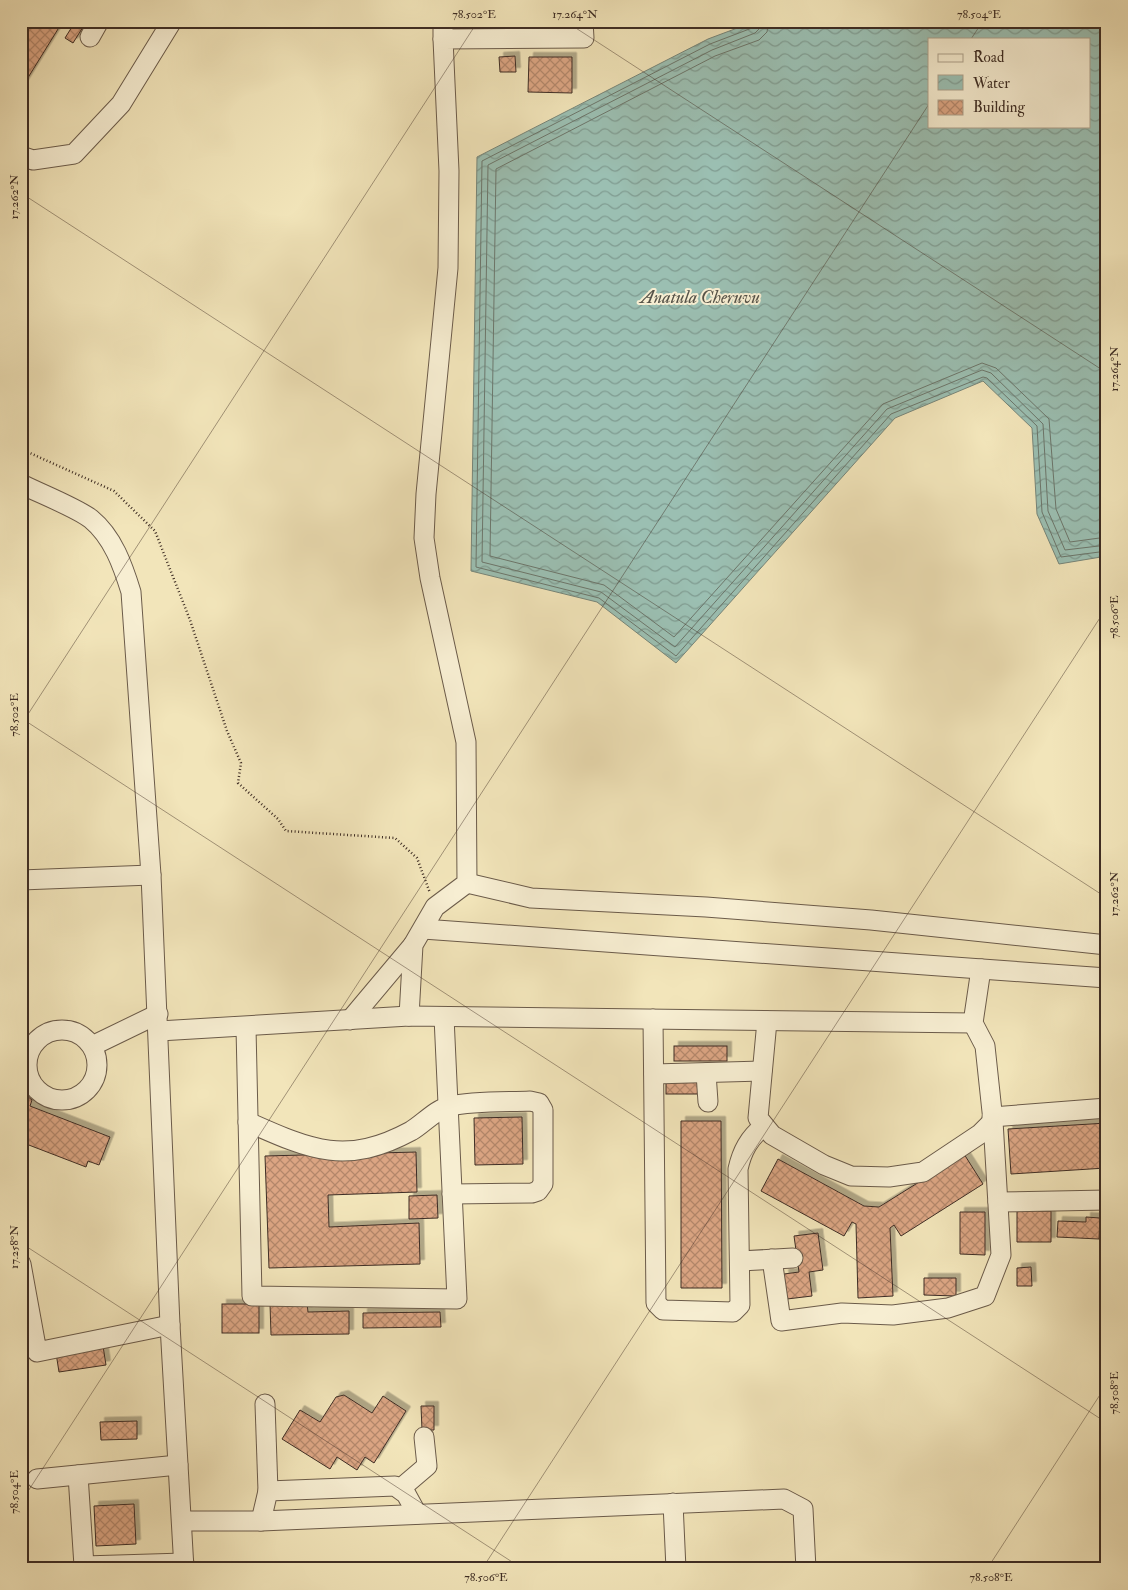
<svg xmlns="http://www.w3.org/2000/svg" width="1128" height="1590" font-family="'IM FELL Double Pica',serif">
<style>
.water{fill:url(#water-waves);stroke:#768579;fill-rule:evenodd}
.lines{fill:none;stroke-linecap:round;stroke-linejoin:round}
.shore{stroke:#6c766b;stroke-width:1}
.building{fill:url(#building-cross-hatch);stroke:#3e2d24;filter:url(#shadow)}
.minor-casing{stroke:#6b5b4a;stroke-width:21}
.path{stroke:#3e2d24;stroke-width:2.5;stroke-dasharray:1 2.5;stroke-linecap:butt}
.minor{stroke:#f7eed2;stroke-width:19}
.ticks{fill:none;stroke:#3e2d24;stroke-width:1;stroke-opacity:0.45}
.labels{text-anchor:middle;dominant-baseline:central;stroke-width:4;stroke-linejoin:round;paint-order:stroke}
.water-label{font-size:18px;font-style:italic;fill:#555248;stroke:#f7eed2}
.neatline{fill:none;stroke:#3e2d24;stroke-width:2}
.ticks-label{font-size:12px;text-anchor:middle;fill:#3e2d24}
</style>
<defs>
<pattern id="water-waves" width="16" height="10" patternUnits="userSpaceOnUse" patternTransform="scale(1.25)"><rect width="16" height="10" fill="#9bbfb2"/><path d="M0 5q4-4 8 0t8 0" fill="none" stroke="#809c91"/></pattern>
<pattern id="building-cross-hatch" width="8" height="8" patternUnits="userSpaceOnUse" patternTransform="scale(1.25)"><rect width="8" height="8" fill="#dba583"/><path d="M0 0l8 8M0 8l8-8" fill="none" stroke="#b3876b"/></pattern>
<filter id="shadow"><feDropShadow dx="4.5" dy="-4.5" stdDeviation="0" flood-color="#0004"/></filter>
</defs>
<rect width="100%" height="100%" fill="#f2e5ba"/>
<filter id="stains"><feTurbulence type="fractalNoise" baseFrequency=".004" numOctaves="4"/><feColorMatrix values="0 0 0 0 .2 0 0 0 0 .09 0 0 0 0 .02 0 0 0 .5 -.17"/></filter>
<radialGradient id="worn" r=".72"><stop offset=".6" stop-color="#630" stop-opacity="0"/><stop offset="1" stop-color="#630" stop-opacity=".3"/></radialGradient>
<path class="water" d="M756,21h351v535l-48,8 -22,-50 -5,-86 -49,-47 -88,37 -219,245 -79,-61 -126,-31 6,-414 231,-118zM929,39h160v87h-160z"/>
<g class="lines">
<g class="shore">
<path d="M755,21l-3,7 -42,16 -228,117 -6,406 123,31 77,58 215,-242 92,-37 4,1 50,48 5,86 19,45 46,-6"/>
<path d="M762,21l-2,7 -5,5 -43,17 -224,115 -6,397 119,30 74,55 212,-238 95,-39 9,3 52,51 5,87 17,39 42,-5"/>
<path d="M769,21l-2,11 -8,8 -44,16 -219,113 -6,387 114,29 70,52 209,-233 99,-41 14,5 53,51 7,90 14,33 37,-5"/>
</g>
</g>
<g class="building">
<path d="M21,21h42l-42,68z"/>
<path d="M75,22l8,5 -10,16 -8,-5z"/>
<path d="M515,56l1,16h-16l-1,-15z"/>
<path d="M529,57h43v36l-44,-1z"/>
<rect x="674" y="1046" width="53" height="15"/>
<rect x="666" y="1079" width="32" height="15"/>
<path d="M21,1091l11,9 -2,6 80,31 -11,28 -11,-4 -2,6 -65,-25z"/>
<path d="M522,1117l1,47 -48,1 -1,-47z"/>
<path d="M681,1121h40l1,167h-41z"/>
<path d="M1107,1123v56l-1,-11 -95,6 -3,-45z"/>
<path d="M416,1152l1,40 -89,3 1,32 90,-4 1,41 -151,4 -4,-112z"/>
<path d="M964,1154l19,30 -82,52 -7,-11 -4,3 3,68 -35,2 -2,-74 -4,-2 -8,14 -83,-45 17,-32 86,47 15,1z"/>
<path d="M437,1195l1,23 -29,1v-23z"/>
<path d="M1017,1207h21v4h13v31h-34z"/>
<path d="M960,1212h25v43l-25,-1z"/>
<path d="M1086,1217l14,1 -1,21 -42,-2 1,-16 28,1z"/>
<path d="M818,1233l5,37 -14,2 3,24 -25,3 -3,-25 15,-2 -5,-36z"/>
<path d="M1031,1267l1,19h-15v-18z"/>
<path d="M924,1278h32v18l-32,-1z"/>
<path d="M307,1303l1,9 41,-1v23l-78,1 -1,-31z"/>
<rect x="222" y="1304" width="37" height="29"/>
<path d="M440,1312l1,15 -78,1v-15z"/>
<path d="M103,1346l3,19 -47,7 -3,-19z"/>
<path d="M344,1395l28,18 11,-17 23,15 -32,52 -9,-6 -8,13 -20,-13 -7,12 -48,-30 18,-29 20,12 16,-25z"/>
<path d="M421,1406h13v24h-12z"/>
<path d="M137,1421v18l-36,1 -1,-18z"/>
<path d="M134,1504l2,40 -40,2 -2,-40z"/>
</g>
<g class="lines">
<defs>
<g id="minor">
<path d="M443,21v18"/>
<path d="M90,37l9,-16"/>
<path d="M21,156l12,4 41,-6 47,-50 51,-83"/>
<path d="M21,484c18,9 56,24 70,35 22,18 32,47 40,73l20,283 19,450 14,244"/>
<path d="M21,880l130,-5"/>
<path d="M467,883l64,15 175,9 165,13 236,25"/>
<path d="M423,929l684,49"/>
<path d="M409,1016l4,-71 22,-38 32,-24 -1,-141 -36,-164 -6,-40 2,-44 22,-226 1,-97 -6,-132 141,-1 -1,-17"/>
<path d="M653,1019l3,284 7,7 70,2 7,-7 -2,-136c4,-18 11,-31 26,-43"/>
<path d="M350,1020l63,-75"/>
<path d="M767,1021l-9,97 14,17 52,30 27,11 38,1 34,-5 57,-38 13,-13"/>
<path d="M246,1028l6,268 205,3 -13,-282"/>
<circle cx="62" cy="1065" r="35"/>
<path d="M159,1031l250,-15 564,7"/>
<path d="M92,1046l66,-32"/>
<path d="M706,1073l2,29"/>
<path d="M654,1074l108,-3"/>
<path d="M992,1117l115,-9"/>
<path d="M248,1122c63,28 98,44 163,9 12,-7 25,-22 39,-25 22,-5 56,-4 80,-5l9,2 4,7v74l-5,7 -6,2 -80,1"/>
<path d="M998,1202l109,-2"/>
<path d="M772,1259l9,62 61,-8 51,2 55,-7 37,-12 16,-41 -8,-134 -8,-75 -12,-23 8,-54"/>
<path d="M740,1261l53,-3"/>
<path d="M21,1264l16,88 133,-27"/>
<path d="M265,1404l3,87"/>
<path d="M78,1475l6,91 100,-3"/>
<path d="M37,1479l141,-14"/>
<path d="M400,1489l27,-23 -3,-29"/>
<path d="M673,1503l3,66"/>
<path d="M182,1521h79l523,-22 19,10 3,60"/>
<path d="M261,1521l7,-30 127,-5 11,8 11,20"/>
</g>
</defs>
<use href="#minor" class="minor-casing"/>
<path class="path" d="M21,449l93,42 41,40 35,89 37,111 14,32 -3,20 40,36 8,12 109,7 22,20 13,35"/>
<use href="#minor" class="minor"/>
</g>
<path class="ticks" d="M565,21l542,352M971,39l12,-18M21,193l1086,705M21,718l1086,705M21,725l457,-704M21,1243l502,326M21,1502l908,-1398M482,1569l625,-962M987,1569l120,-185"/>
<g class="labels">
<g class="water-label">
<text x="700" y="297">Anatula Cheruvu</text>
</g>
</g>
<rect width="1128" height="1590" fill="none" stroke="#f2e5ba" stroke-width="55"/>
<rect x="928" y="38" width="162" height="90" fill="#f7eed2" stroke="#ada18c"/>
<rect x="938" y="54" width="25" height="8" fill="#f7eed2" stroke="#ada18c"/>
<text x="973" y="62" font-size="15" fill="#3e2d24">Road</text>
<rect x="938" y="75" width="25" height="15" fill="url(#water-waves)" stroke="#ada18c"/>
<text x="973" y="88" font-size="15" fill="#3e2d24">Water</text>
<rect x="938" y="100" width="25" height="15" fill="url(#building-cross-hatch)" stroke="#ada18c"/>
<text x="973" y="112" font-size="15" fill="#3e2d24">Building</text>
<rect x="28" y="28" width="1072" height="1534" class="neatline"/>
<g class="ticks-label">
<text x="474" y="18">78.502°E</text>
<text x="575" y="18">17.264°N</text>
<text x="979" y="18">78.504°E</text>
<text transform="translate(14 197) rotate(-90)" y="4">17.262°N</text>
<text transform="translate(1114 369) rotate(-90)" y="4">17.264°N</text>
<text transform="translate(1114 617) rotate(-90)" y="4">78.506°E</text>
<text transform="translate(14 715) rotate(-90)" y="4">78.502°E</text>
<text transform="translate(1114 894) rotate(-90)" y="4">17.262°N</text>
<text transform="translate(14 1247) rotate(-90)" y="4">17.258°N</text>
<text transform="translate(1114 1393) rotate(-90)" y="4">78.508°E</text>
<text transform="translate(14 1492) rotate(-90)" y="4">78.504°E</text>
<text x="486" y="1581">78.506°E</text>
<text x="991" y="1581">78.508°E</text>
</g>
<rect width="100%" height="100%" filter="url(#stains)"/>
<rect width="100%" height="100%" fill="url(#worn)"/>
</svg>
